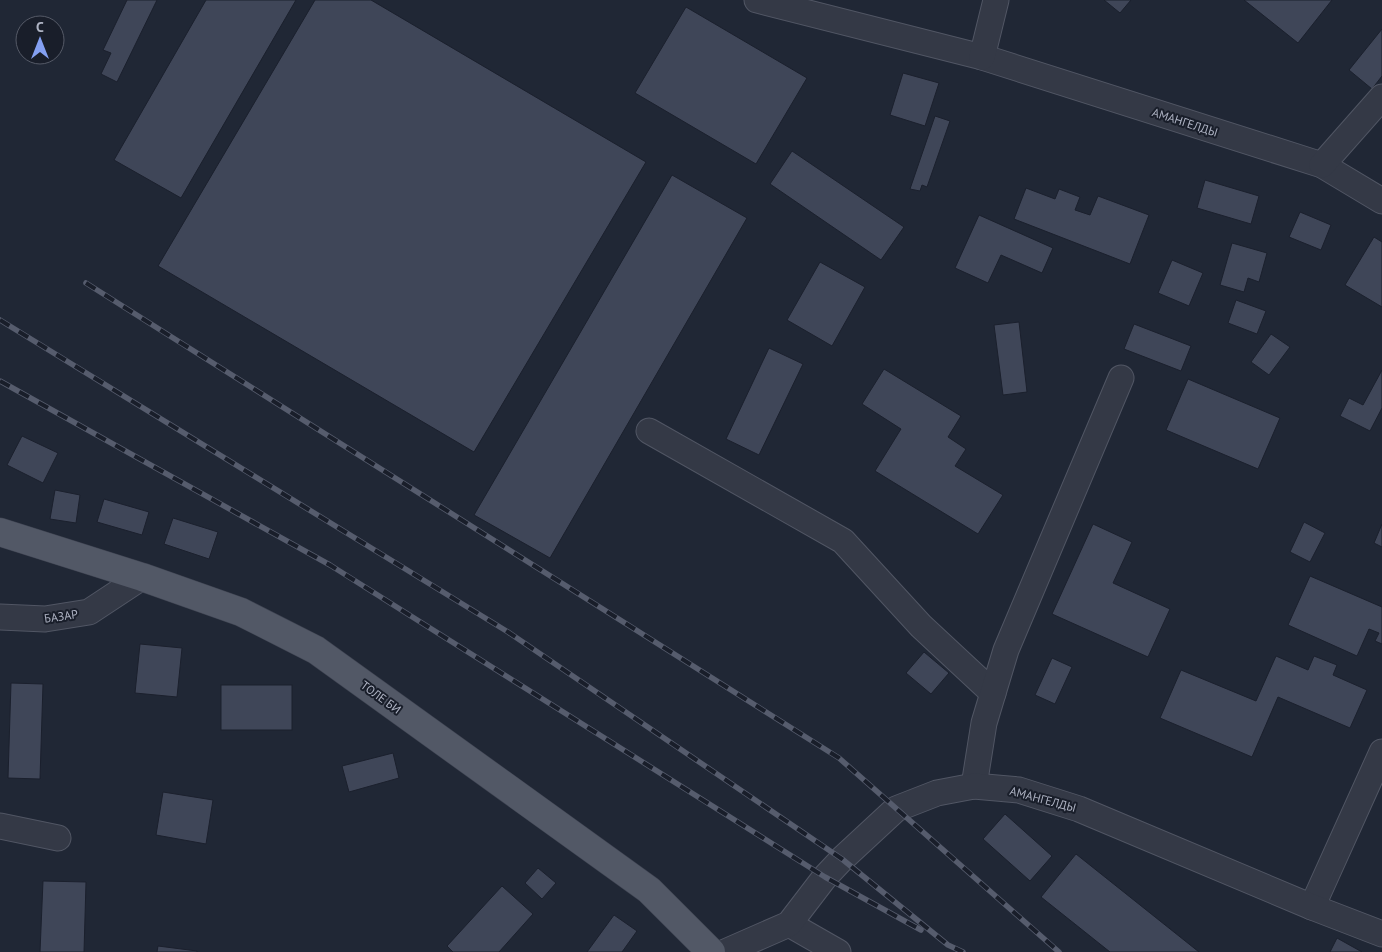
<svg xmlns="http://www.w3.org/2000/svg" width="1382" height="952" font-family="'PT Sans',sans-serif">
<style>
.building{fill:#3f4658;stroke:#1b202d}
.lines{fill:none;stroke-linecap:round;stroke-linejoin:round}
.minor-casing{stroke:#515664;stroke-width:27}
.major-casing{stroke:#3d4250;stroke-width:29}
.minor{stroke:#343946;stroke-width:25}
.major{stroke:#525866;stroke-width:28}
.rail-casing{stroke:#565c6d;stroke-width:5.5}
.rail{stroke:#191e2a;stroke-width:4;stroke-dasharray:11;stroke-linecap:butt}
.labels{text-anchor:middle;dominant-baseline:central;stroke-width:4;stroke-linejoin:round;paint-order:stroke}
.street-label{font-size:12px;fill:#aeb3c3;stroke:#191e2a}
</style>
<rect width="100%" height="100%" fill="#202735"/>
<g class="building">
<path d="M127,0h30l-40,82 -16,-8 10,-21 -8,-3z"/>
<path d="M206,0h90l-115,198 -67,-38z"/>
<path d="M315,0h56l275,162 -172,290 -316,-186z"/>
<path d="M1104,0h27l-11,13z"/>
<path d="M1244,0h88l-34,43z"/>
<path d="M686,7l121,71 -51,86 -121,-71z"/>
<path d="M1382,29v47l-10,13 -23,-19z"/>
<path d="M903,73l36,10 -14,43 -35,-11z"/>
<path d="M935,116l15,5 -23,66 -5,-2 -2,6 -10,-2z"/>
<path d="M792,151l112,76 -23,33 -111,-76z"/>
<path d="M672,175l75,43 -197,340 -76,-43z"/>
<path d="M1205,180l54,16 -8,28 -54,-16z"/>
<path d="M1026,188l29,11 4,-10 21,8 -5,13 15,5 8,-19 51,19 -19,49 -116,-45z"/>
<path d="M1300,212l31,13 -10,25 -32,-13z"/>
<path d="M979,215l74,33 -11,25 -41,-18 -13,28 -33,-15z"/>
<path d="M1374,237l8,5v65l-37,-22z"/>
<path d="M1232,243l35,10 -8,29 -11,-4 -4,14 -24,-7z"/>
<path d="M1172,260l31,13 -14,33 -31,-13z"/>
<path d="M820,262l45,25 -33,59 -45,-26z"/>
<path d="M1236,300l30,11 -9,23 -29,-11z"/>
<path d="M1019,322l8,70 -24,3 -9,-70z"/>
<path d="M1134,324l57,22 -10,25 -57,-22z"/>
<path d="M1271,334l19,13 -21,28 -18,-13z"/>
<path d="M769,348l34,16 -44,91 -33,-16z"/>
<path d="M884,369l77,47 -13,21 18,12 -11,17 48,29 -25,39 -103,-63 26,-42 -39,-25z"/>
<path d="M1382,370v38l-12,23 -30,-15 9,-18 14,7z"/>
<path d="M1188,379l92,39 -22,51 -92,-39z"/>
<path d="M22,436l36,17 -15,30 -36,-18z"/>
<path d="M55,490l25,5 -4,28 -26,-4z"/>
<path d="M104,499l45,13 -7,23 -45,-13z"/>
<path d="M173,518l45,14 -9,27 -45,-15z"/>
<path d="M1304,522l21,11 -15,29 -20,-10z"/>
<path d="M1093,524l39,18 -19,41 57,26 -22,48 -96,-43z"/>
<path d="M1382,524v23l-8,-4z"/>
<path d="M1310,576l72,31v37l-7,-3 4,-8 -10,-4 -12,27 -69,-31z"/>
<path d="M140,644l42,4 -5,49 -42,-4z"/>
<path d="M924,652l25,21 -18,21 -25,-21z"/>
<path d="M1276,656l32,14 6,-14 23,9 -4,10 34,15 -17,38 -72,-31 -26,60 -92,-39 21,-48 75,31z"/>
<path d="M1052,658l20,9 -17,37 -20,-9z"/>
<path d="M11,683l32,1 -3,95 -32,-1z"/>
<rect x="221" y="685" width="71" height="45"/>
<path d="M393,753l6,25 -50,14 -7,-26z"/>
<path d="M163,792l50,8 -7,44 -50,-9z"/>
<path d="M1005,814l47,42 -22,25 -47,-42z"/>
<path d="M1076,854l123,98h-89l-69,-55z"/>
<path d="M538,868l18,15 -14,16 -17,-16z"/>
<path d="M43,881l43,1 -2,70h-44z"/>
<path d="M502,886l31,28 -34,38h-46l-6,-6z"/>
<path d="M614,915l23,16 -15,21h-35z"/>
<path d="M1337,938l25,14h-32z"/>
<path d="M158,946l39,5v1h-40z"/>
</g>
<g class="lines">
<defs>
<g id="minor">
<path d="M757,0l225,57 340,108 60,36"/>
<path d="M982,57l14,-57"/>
<path d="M1322,165l60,-68"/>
<path d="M649,431l194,110 78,85 72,67"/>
<path d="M0,617l45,2 44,-7 53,-35"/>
<path d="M974,786l10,-63 22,-73 115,-272"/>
<path d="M0,826l58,12"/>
<path d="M1312,907l70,-155"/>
<path d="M789,924l49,28"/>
<path d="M725,952l64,-28 36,-47 17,-18 54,-50 41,-16 37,-7 45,4 60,19 233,98 70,27"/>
</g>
<path id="major" d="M0,532l142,45 99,35 75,38 333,240 62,62"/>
</defs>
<use href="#minor" class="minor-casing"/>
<use href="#major" class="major-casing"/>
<use href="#minor" class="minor"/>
<use href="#major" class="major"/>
<defs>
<g id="rail">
<path d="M86,283l753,475 220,194"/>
<path d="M0,320l508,312 334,227 106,86 15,7"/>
<path d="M0,381l330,184 495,312 96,53"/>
</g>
</defs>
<use href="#rail" class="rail-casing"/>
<use href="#rail" class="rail"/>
</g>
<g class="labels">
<g class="street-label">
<text transform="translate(1185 122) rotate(18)">АМАНГЕЛДЫ</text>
<text transform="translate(61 616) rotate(-8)">БАЗАР</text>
<text transform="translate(381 697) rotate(36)">ТОЛЕ БИ</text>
<text transform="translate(1043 799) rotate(15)">АМАНГЕЛДЫ</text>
</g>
</g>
<g transform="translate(40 40)"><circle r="24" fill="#191e2a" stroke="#555a67"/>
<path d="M0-4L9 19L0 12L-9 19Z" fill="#84a0f2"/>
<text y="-8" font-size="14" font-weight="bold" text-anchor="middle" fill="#aeb3c3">С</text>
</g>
</svg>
